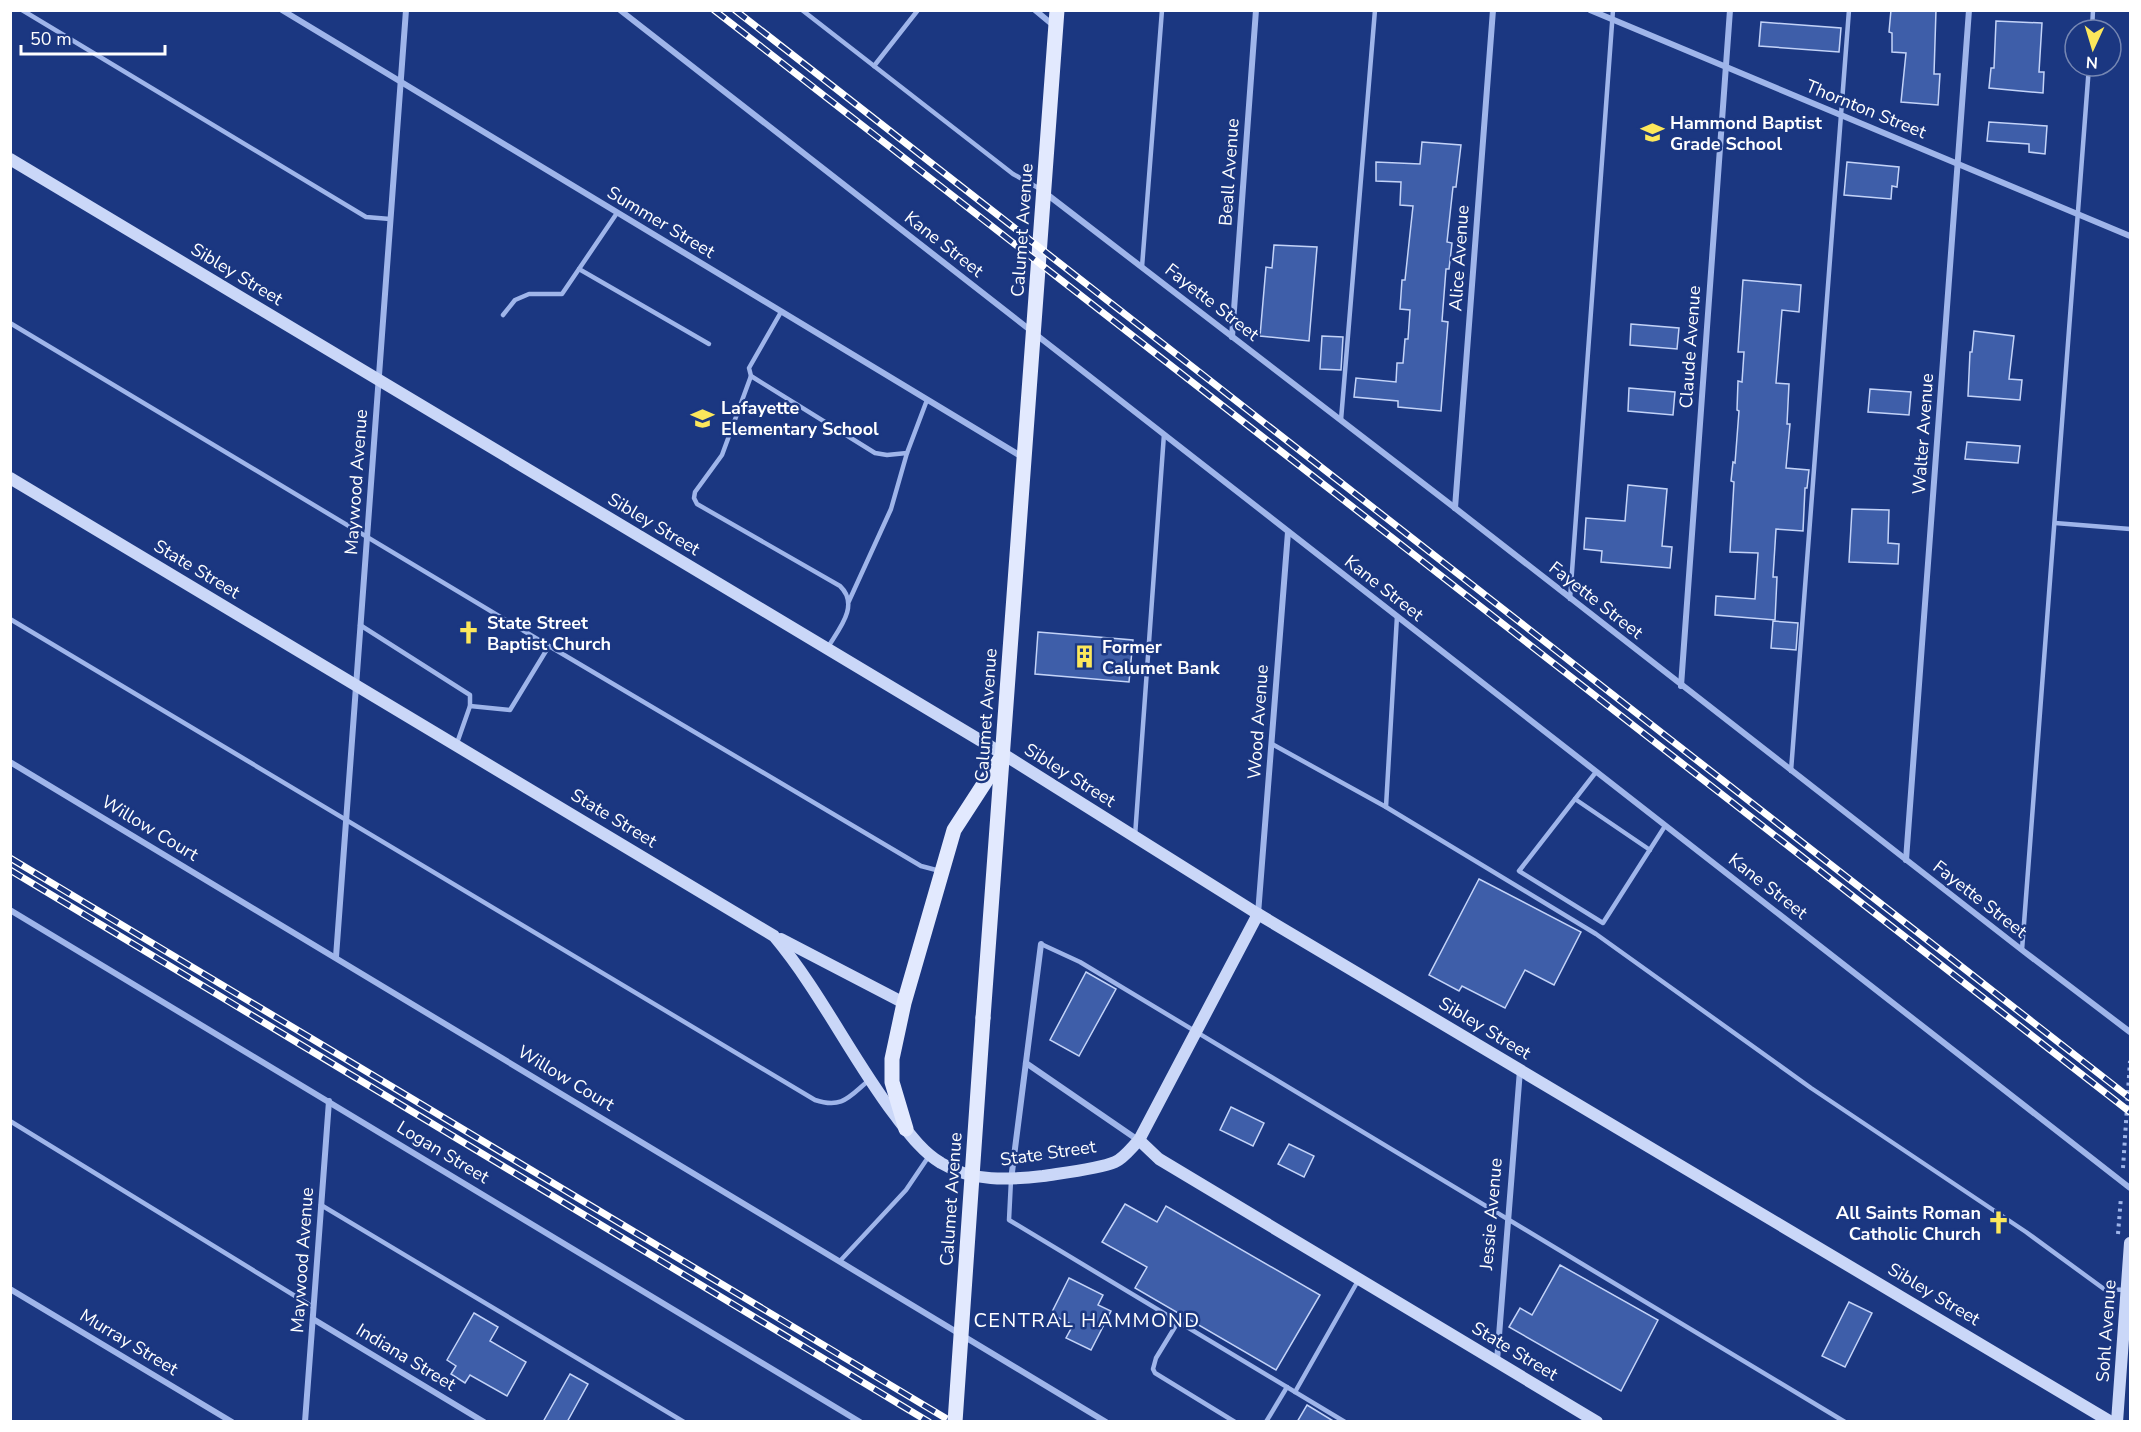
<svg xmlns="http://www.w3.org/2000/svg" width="2141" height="1432" font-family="'Nunito Sans',sans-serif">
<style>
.building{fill:#3e5ea9;stroke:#c3d3f8;stroke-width:1.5}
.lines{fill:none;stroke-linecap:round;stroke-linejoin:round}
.path{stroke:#9fb5ea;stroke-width:4;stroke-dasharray:3 4.5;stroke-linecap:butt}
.lane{stroke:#9fb5ea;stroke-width:4.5}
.street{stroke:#9fb5ea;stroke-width:6}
.secondary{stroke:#cad7f8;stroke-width:12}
.primary{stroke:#e2e9fe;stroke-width:15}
.rail-casing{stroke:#fff;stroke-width:7}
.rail{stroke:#1b3781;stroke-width:4.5;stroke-dasharray:14;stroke-linecap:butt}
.primary-bridge{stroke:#e2e9fe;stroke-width:15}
.labels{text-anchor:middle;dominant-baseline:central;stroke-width:5;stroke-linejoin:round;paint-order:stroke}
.street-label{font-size:18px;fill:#fff;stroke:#1b3781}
.poi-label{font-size:18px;font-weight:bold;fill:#fff;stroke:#1b3781;text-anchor:start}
.neighbourhood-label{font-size:20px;letter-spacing:1.5px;fill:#fff;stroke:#1b3781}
</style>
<rect width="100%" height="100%" fill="#1b3781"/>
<g class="building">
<path d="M1891,10h45l-2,64h6l-2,31 -37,-3 5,-49 -14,-1v-19l-3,-1z"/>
<path d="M1996,21l46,2 -3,49h5l-1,21 -54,-5 2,-20h3z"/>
<path d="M1761,22l80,6 -2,24 -80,-6z"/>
<path d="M1989,122l58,4 -2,28 -16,-2v-8l-42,-3z"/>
<path d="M1422,142l39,3 -5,42h-3l-6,55 5,1 -3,26h-3l-4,52 6,1 -7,89 -43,-4v-6l-44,-4 2,-19 40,4 1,-19h6l2,-24h3l2,-29 -10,-1 2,-29h3l8,-74 -13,-1 1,-23 -25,-1v-19l44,2z"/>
<path d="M1847,162l52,5 -2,20 -5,-1 -1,13 -47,-4z"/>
<path d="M1274,245l43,2 -8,94 -49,-5 6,-69 6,1z"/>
<path d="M1743,280l58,5 -2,27 -17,-2 -6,73 13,1 -2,40h3l-4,44 23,2 -2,18h-2l-2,43 -27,-2 -3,48h4l-2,43 -60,-5 1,-19 39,3 3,-46 -28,-1 4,-70 -3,-1 2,-19 2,1 4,-52 -2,-1 1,-29 4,1 2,-30h-6z"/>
<path d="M1631,324l48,4 -2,21 -47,-4z"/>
<path d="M1974,331l40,5 -5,43 13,1 -2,20 -52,-4 2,-44h2z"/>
<path d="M1322,336l21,1 -2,33 -21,-1z"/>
<path d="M1629,388l46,4 -2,23 -45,-4z"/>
<path d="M1870,389l41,3 -2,23 -41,-3z"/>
<path d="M1967,442l53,4 -2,17 -53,-4z"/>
<path d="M1628,485l39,4 -5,57 10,1 -2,21 -69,-6 1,-11 -18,-2 2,-31 39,3z"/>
<path d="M1852,509l37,1 -1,33 11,1 -1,20 -49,-2z"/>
<path d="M1773,621l25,2 -2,27 -25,-2z"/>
<path d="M1038,632l95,8 -4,42 -94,-8z"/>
<path d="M1479,879l102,53 -27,53 -29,-15 -20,38 -43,-22 -3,5 -30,-16z"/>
<path d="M1086,972l30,17 -37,67 -29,-16z"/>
<path d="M1231,1107l33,16 -11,23 -33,-16z"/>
<path d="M1289,1144l25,12 -10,21 -26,-13z"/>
<path d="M1125,1204l32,18 9,-16 154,89 -44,75 -141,-82 12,-21 -45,-25z"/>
<path d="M1560,1265l98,55 -37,71 -112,-64 11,-19 12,7z"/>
<path d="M1069,1278l34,17 -5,10 13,6 -20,39 -25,-12 7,-13 -22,-11z"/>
<path d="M1849,1302l23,11 -27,54 -23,-11z"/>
<path d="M474,1313l24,14 -8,14 36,21 -19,34 -37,-21 -5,8 -14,-9 5,-8 -9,-6z"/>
<path d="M570,1374l18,10 -21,38h-24z"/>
<path d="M1307,1405l28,17h-38z"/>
</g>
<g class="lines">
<g class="path">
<path d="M2123,1168l7,-107"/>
<path d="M2118,1234l3,-37"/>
</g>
<g class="lane">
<path d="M22,10l344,207 24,2"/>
<path d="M802,10l211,164 29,16"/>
<path d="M2092,30l1,-20"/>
<path d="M874,66l44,-56"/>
<path d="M1142,267l20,-257"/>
<path d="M579,269l130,75"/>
<path d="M781,312l-32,56 2,8 -29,79 -27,37 -1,6 3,6 143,82c20,19 -1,43 -12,61"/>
<path d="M503,315l12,-15 14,-6h33l55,-81"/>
<path d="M10,323l539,323 372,220 19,5"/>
<path d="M751,376l124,77 12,2 20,-2 20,-53"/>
<path d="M1341,420l34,-410"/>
<path d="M2055,523l75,6"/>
<path d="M1570,599l43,-589"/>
<path d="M849,601l42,-92 16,-56"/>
<path d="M10,619l805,481c27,9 34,-3 53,-19"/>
<path d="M360,625l110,70v11l-13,37"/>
<path d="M470,706l40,4 39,-64"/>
<path d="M1272,744l114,63 210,127 215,154 215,144 78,57 22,1"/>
<path d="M1791,771l58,-761"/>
<path d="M1596,772l-77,99 84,52 62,-97"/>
<path d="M1575,799l75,51"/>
<path d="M1386,807l11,-191"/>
<path d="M1135,836l29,-402"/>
<path d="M1041,944l39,18 765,460"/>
<path d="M2022,950l67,-884"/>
<path d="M10,1121l303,186"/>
<path d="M1011,1180l-2,40 336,202"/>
<path d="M321,1205l363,217"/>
<path d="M840,1261l66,-71 23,-34"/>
<path d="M1178,1322l-22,36 -3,11 2,4 80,49"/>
<path d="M1295,1392l64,-113"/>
<path d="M1266,1422l21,-35"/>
</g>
<g class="street">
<path d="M282,10l742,448"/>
<path d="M620,10l1510,1178"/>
<path d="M1035,10l18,15"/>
<path d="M1590,10l540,226"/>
<path d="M1044,192l411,316 567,442 108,82"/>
<path d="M1232,337l24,-327"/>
<path d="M1455,508l38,-498"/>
<path d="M1681,686l49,-676"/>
<path d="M10,762l1096,660"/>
<path d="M1906,860l63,-850"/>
<path d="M10,910l850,512"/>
<path d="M1258,914l30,-382"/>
<path d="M336,957l70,-947"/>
<path d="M1026,1063l112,77"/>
<path d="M1011,1180l30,-236"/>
<path d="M10,1289l222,133"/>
<path d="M313,1319l171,103"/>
<path d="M1497,1361l23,-291"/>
<path d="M305,1422l24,-321"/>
</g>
<g class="secondary">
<path d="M10,159l993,595 255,160 853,508"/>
<path d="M10,478l764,458c46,55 77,121 120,178 14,18 28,38 47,49 31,19 68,17 102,13 19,-3 56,-7 72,-14 9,-4 17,-15 24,-22l119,-226"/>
<path d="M781,939l123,64"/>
<path d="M1139,1140l20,19 438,263"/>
<path d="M2117,1422l13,-179"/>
</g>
<g class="primary">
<path d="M983,1018l74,-1008"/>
<path d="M906,1129l-14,-47v-23l12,-56 50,-173 48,-74"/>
</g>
<defs>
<g id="rail">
<path d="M714,10l1416,1102"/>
<path d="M735,10l1395,1088"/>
<path d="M10,858l942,564"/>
<path d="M10,870l919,552"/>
</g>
</defs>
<use href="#rail" class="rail-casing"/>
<use href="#rail" class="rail"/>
<path class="primary-bridge" d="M955,1422l28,-404"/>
</g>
<defs>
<symbol id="school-bare" viewBox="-9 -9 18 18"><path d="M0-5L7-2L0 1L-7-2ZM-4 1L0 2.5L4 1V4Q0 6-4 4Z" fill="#fce75b" stroke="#1b3781" stroke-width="2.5" paint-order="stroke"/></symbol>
<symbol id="church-bare" viewBox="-9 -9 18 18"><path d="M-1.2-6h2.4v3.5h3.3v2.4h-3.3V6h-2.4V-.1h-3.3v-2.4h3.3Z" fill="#fce75b" stroke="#1b3781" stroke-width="2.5" paint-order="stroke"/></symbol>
<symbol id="building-bare" viewBox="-9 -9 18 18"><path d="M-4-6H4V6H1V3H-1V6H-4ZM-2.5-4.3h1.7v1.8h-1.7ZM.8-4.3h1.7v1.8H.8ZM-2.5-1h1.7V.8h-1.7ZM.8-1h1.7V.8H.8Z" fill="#fce75b" stroke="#1b3781" stroke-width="2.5" paint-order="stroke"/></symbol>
</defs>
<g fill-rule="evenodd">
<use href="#school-bare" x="1636" y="116" width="33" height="33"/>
<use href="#school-bare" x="686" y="402" width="33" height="33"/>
<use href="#church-bare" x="452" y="616" width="33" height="33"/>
<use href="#building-bare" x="1068" y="640" width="33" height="33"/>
<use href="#church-bare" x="1982" y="1206" width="33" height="33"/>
</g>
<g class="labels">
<g class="street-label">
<text transform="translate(1866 109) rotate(22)">Thornton Street</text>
<text transform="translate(1229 172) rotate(-86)">Beall Avenue</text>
<text transform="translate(661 222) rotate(31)">Summer Street</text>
<text transform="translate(1022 230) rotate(-86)">Calumet Avenue</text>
<text transform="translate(944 244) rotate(38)">Kane Street</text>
<text transform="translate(1459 258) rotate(-86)">Alice Avenue</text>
<text transform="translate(237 274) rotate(31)">Sibley Street</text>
<text transform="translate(1212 302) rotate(38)">Fayette Street</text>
<text transform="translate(1690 347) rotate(-86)">Claude Avenue</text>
<text transform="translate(1923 434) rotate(-86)">Walter Avenue</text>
<text transform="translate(356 482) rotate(-86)">Maywood Avenue</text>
<text transform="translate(654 524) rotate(31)">Sibley Street</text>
<text transform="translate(197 569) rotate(31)">State Street</text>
<text transform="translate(1384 588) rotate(38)">Kane Street</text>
<text transform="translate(1596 600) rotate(38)">Fayette Street</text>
<text transform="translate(986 715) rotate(-86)">Calumet Avenue</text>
<text transform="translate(1258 722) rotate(-86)">Wood Avenue</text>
<text transform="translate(1070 775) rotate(32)">Sibley Street</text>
<text transform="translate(614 818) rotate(31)">State Street</text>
<text transform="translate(150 828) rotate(31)">Willow Court</text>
<text transform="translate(1768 886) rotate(38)">Kane Street</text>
<text transform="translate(1980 899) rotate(38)">Fayette Street</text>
<text transform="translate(1485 1028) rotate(31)">Sibley Street</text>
<text transform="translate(566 1078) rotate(31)">Willow Court</text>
<text transform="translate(443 1152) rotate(31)">Logan Street</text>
<text transform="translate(1048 1153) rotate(-8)">State Street</text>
<text transform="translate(951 1199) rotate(-86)">Calumet Avenue</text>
<text transform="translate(1491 1214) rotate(-85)">Jessie Avenue</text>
<text transform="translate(302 1260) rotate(-86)">Maywood Avenue</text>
<text transform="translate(1934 1294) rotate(31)">Sibley Street</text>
<text transform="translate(2106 1331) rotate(-86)">Sohl Avenue</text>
<text transform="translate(129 1342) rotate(31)">Murray Street</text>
<text transform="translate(1515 1351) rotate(31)">State Street</text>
<text transform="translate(406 1357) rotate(31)">Indiana Street</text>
</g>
<g class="poi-label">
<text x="1670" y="123">Hammond Baptist<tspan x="1670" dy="21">Grade School</tspan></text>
<text x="721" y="408">Lafayette<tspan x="721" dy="21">Elementary School</tspan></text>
<text x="487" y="623">State Street<tspan x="487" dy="21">Baptist Church</tspan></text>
<text x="1102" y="647">Former<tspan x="1102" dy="21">Calumet Bank</tspan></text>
<text x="1981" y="1213" text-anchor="end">All Saints Roman<tspan x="1981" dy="21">Catholic Church</tspan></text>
</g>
<g class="neighbourhood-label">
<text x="1087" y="1320">CENTRAL HAMMOND</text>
</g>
</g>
<rect width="2141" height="1432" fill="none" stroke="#ffffff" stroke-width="24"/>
<g transform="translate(2093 48) rotate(184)"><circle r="28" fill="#1b3781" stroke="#7687b3" stroke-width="1.5"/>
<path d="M0-4.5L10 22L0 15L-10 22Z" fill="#fce75b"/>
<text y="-9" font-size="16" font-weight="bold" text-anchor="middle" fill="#ffffff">N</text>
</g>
<path d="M21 45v9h144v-9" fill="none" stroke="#ffffff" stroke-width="3"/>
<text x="30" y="45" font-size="18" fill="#ffffff" stroke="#1b3781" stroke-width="4.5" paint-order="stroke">50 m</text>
</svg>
